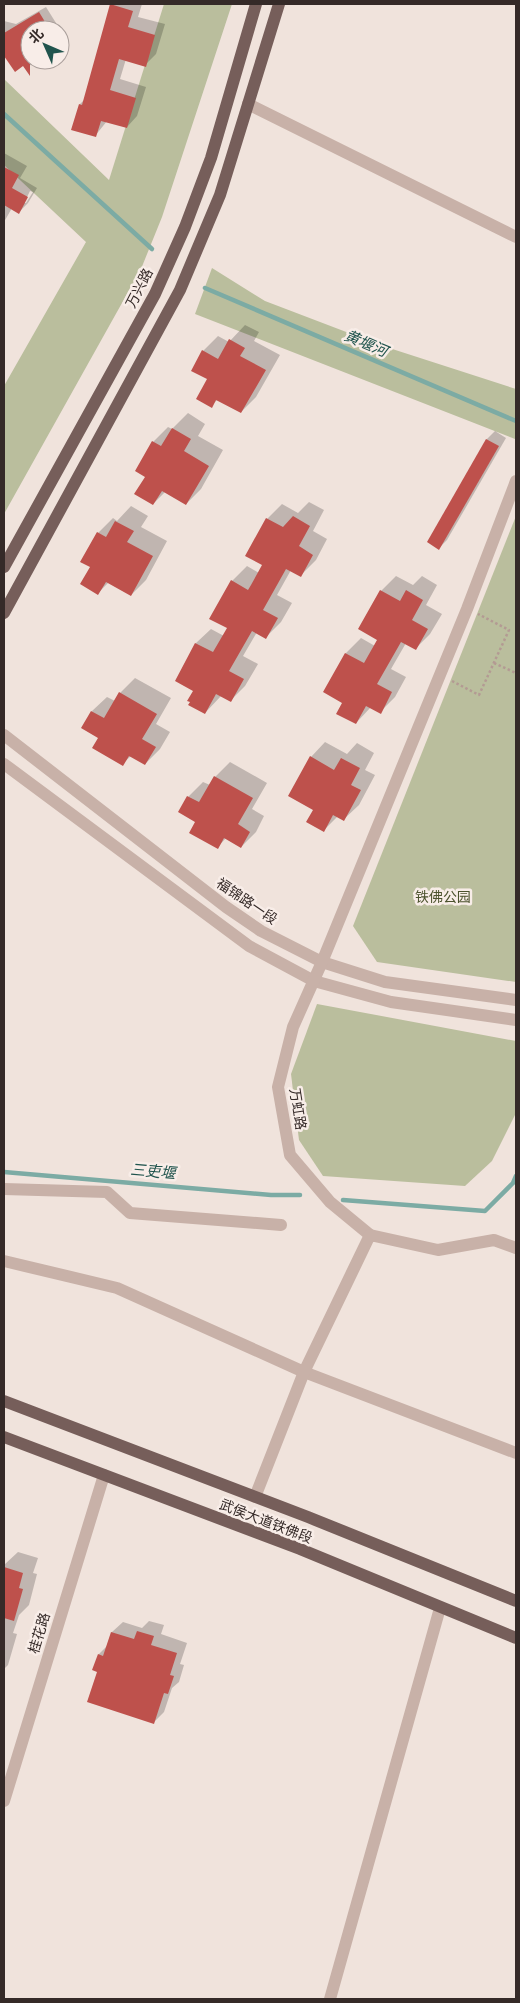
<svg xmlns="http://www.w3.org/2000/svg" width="520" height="2003" font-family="Ubuntu,'Noto Sans SC',sans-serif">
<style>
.green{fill:#babe9d}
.shadow{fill:#0003;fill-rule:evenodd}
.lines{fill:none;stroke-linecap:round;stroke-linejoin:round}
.stream{stroke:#7caba4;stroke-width:4.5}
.building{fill:#be514c}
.path{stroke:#b39a93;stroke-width:2.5;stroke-dasharray:2.5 2.5;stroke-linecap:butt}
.minor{stroke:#c8b1a8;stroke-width:12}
.major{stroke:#765e5a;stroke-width:12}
.labels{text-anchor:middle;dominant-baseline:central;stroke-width:5;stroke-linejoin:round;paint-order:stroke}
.street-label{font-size:14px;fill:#352a28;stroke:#f8ede8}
.park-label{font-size:14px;fill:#4b522d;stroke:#f8ede8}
.water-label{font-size:15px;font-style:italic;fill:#20544d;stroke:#f8ede8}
</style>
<rect width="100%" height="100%" fill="#f0e3dc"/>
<g class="green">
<path d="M164,4h68l-70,213 -21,52 -137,245v-128l82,-144 -82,-77v-86l105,101z"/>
<path d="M212,268l53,33 118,45 133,43 -1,50 -320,-125z"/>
<path d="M516,516v466l-139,-20 -24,-36z"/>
<path d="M317,1004l199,37v72l-24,48 -27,25 -142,-10 -24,-36 -8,-66z"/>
</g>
<g class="shadow">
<path d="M112,4h30l-4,13 27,7 -9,30 -11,11 -19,-6 -6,20 26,8 -9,29 -10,11 -20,-6 -12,15 -15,-32 5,-5z"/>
<path d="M46,7l10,16 -8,7h-18v30h8l-12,8 -2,-4 -20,-9v-34l12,3z"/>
<path d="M4,153l23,13 -7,12 17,10 -9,15 -9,9 -7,-4 -8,14zM30,191l3,1 -7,11h-2z"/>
<path d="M245,325l14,7 -5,9 26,14 -24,42 -15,15 -23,-13 -7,7 -8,-55 15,-15 11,6z"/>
<path d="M188,413l17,11 -7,12 25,14 -22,39 -15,15 -21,-12 -12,12 -7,-28 -10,-5 17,-29 15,-15 4,2z"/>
<path d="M495,431l11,7 -59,102 -8,8 -11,-6 59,-103z"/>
<path d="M309,502l15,8 -11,21 14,8 -11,21 -15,15 -10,-5 -14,25 15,8 -11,19 -15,15 -9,-5 -14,24 15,8 -13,22 -15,15 -9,-5 -16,17 -11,-23 -18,-10 20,-37 15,-14 13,7 5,-8 3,-47 15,-15 12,7 5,-8 3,-46 15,-15 16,9z"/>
<path d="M131,506l17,10 -7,11 26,14 -21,39 -15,15 -22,-13 -11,11 -7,-27 7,-33 15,-15 4,3z"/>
<path d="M396,576l17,9 9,-9 15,9 -11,20 16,9 -12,20 -15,15 -9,-6 -15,26 15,8 -11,20 -15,15 -9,-5 -15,16 -12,-20 -19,-11 21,-39 15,-15 14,8 4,-6 2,-49z"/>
<path d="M135,678l36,20 -15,26 14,8 -10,17 -15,15 -14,-8 -9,8 -22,-26 -8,-27 15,-14 8,4 5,-8z"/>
<path d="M325,742l22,12 10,-11 17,10 -9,17 10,5 -16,30 -15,14 -6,-3 -14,14 -9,-21 -4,-52z"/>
<path d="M230,762l37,21 -15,26 12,7 -8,16 -15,15 -15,-9 -9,10 -20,-26 -9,-25 15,-15 7,3 5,-8z"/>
<path d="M18,1552l20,6 -5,15 4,1 -8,31 -10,10 -6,18 4,1 -9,31 -4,4v-104z"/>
<path d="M149,1621l15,4 -3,9 26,9 -7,21 4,1 -5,17 -7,6 -8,24 -10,10 -55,-51v-17l8,-8 5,-14 11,-10 19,6z"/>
</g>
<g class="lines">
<g class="stream">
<path d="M4,114l148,135"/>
<path d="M205,288l311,133"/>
<path d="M4,1172l267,23h29"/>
<path d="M343,1200l142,11 28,-28 3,-7"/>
</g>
</g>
<g class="building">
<path d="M110,4l23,7 -5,16 27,8 -9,32 -27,-8 -9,31 26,8 -9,30 -26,-7 -5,16 -25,-7 8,-26 3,1z"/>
<path d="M39,12l11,18h-20v46l-7,-10 -8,6 -11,-16v-23z"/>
<path d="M4,167l15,8 -7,13 16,9 -9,17 -15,-9z"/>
<path d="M229,339l16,9 -5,8 26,14 -25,43 -25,-13 -4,8 -16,-9 11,-20 -16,-8 11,-21 16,9z"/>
<path d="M172,428l19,11 -7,12 25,15 -23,39 -24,-14 -9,14 -19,-11 11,-17 -10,-6 17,-30 9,5z"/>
<path d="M486,439l13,7 -60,104 -12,-8z"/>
<path d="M293,516l17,10 -11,20 14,9 -12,22 -15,-8 -23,41 15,8 -12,21 -14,-8 -23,40 15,8 -13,23 -15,-8 -11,20 -17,-9 2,-3 -3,-1 6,-10 -18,-10 20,-38 18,9 14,-24 -18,-9 22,-39 17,10 3,-5 11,-20 -17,-9 21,-38 17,9z"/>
<path d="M115,521l19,10 -7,11 26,14 -22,40 -25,-14 -8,13 -18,-11 10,-17 -10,-5 17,-30 9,5z"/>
<path d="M380,590l20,11 6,-11 17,10 -11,20 16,9 -12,21 -15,-8 -24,42 15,8 -11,22 -15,-8 -10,18 -20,-10 6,-11 -19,-11 22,-39 19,10 13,-23 -19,-11z"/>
<path d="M119,692l38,22 -15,25 14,8 -11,18 -16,-9 -6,10 -31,-18 6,-10 -17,-10 10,-17 13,7z"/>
<path d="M310,756l24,14 7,-12 19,10 -9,17 10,5 -17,31 -11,-6 -9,17 -18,-10 7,-12 -25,-14z"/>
<path d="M214,776l39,22 -15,26 12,8 -9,16 -17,-10 -6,11 -29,-16 6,-11 -17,-10 9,-16 12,6z"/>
<path d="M4,1567l19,6 -4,15 4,1 -9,32 -10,-3z"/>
<path d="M137,1631l17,5 -3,9 26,8 -7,22 4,1 -6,18 -4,-1 -10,31 -67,-22 10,-30 -5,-2 6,-16 5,2 8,-24 23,7z"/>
</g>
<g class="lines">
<g class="path">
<path d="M494,663l22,10"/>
<path d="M452,681l27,14 30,-65 -31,-16"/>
</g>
<g class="minor">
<path d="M248,104l268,133"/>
<path d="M4,735l222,172 35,24 61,31 63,20 131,18"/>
<path d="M4,764l245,182 65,35 77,21 125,18"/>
<path d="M4,1189l103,3 23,21 151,12"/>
<path d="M370,1235l-40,-33 -40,-47 -12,-68 15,-60 29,-65 145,-353 49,-128"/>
<path d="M4,1261l113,27 187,84 212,81"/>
<path d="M255,1497l49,-125 66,-137 68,15 56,-10 22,8"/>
<path d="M4,1801l100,-326"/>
<path d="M330,1999l110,-391"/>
</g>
<g class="major">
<path d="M4,567l151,-273 30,-67 26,-69 45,-154"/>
<path d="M4,613l176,-323 40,-95 59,-191"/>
<path d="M4,1401l304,116 208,84"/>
<path d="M4,1437l296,112 216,89"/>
</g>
</g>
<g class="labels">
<g class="street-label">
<text transform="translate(139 288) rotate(-63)">万兴路</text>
<text transform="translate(247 901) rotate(34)">福锦路一段</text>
<text transform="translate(298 1109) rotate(81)">万虹路</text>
<text transform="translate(266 1521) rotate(21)">武侯大道铁佛段</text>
<text transform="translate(39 1633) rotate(-73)">桂花路</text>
</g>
<g class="park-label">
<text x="443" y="897">铁佛公园</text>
</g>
<g class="water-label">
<text transform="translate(366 343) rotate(23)">黄堰河</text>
<text transform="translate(153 1171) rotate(5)">三吏堰</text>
</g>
</g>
<rect width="520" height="2003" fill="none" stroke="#352a28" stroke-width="10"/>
<g transform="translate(45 45) rotate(315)"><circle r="24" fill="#f8ede8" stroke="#aa9f9b"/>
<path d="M0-4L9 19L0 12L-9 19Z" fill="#20544d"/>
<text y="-8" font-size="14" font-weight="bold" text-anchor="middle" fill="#352a28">北</text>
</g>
</svg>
